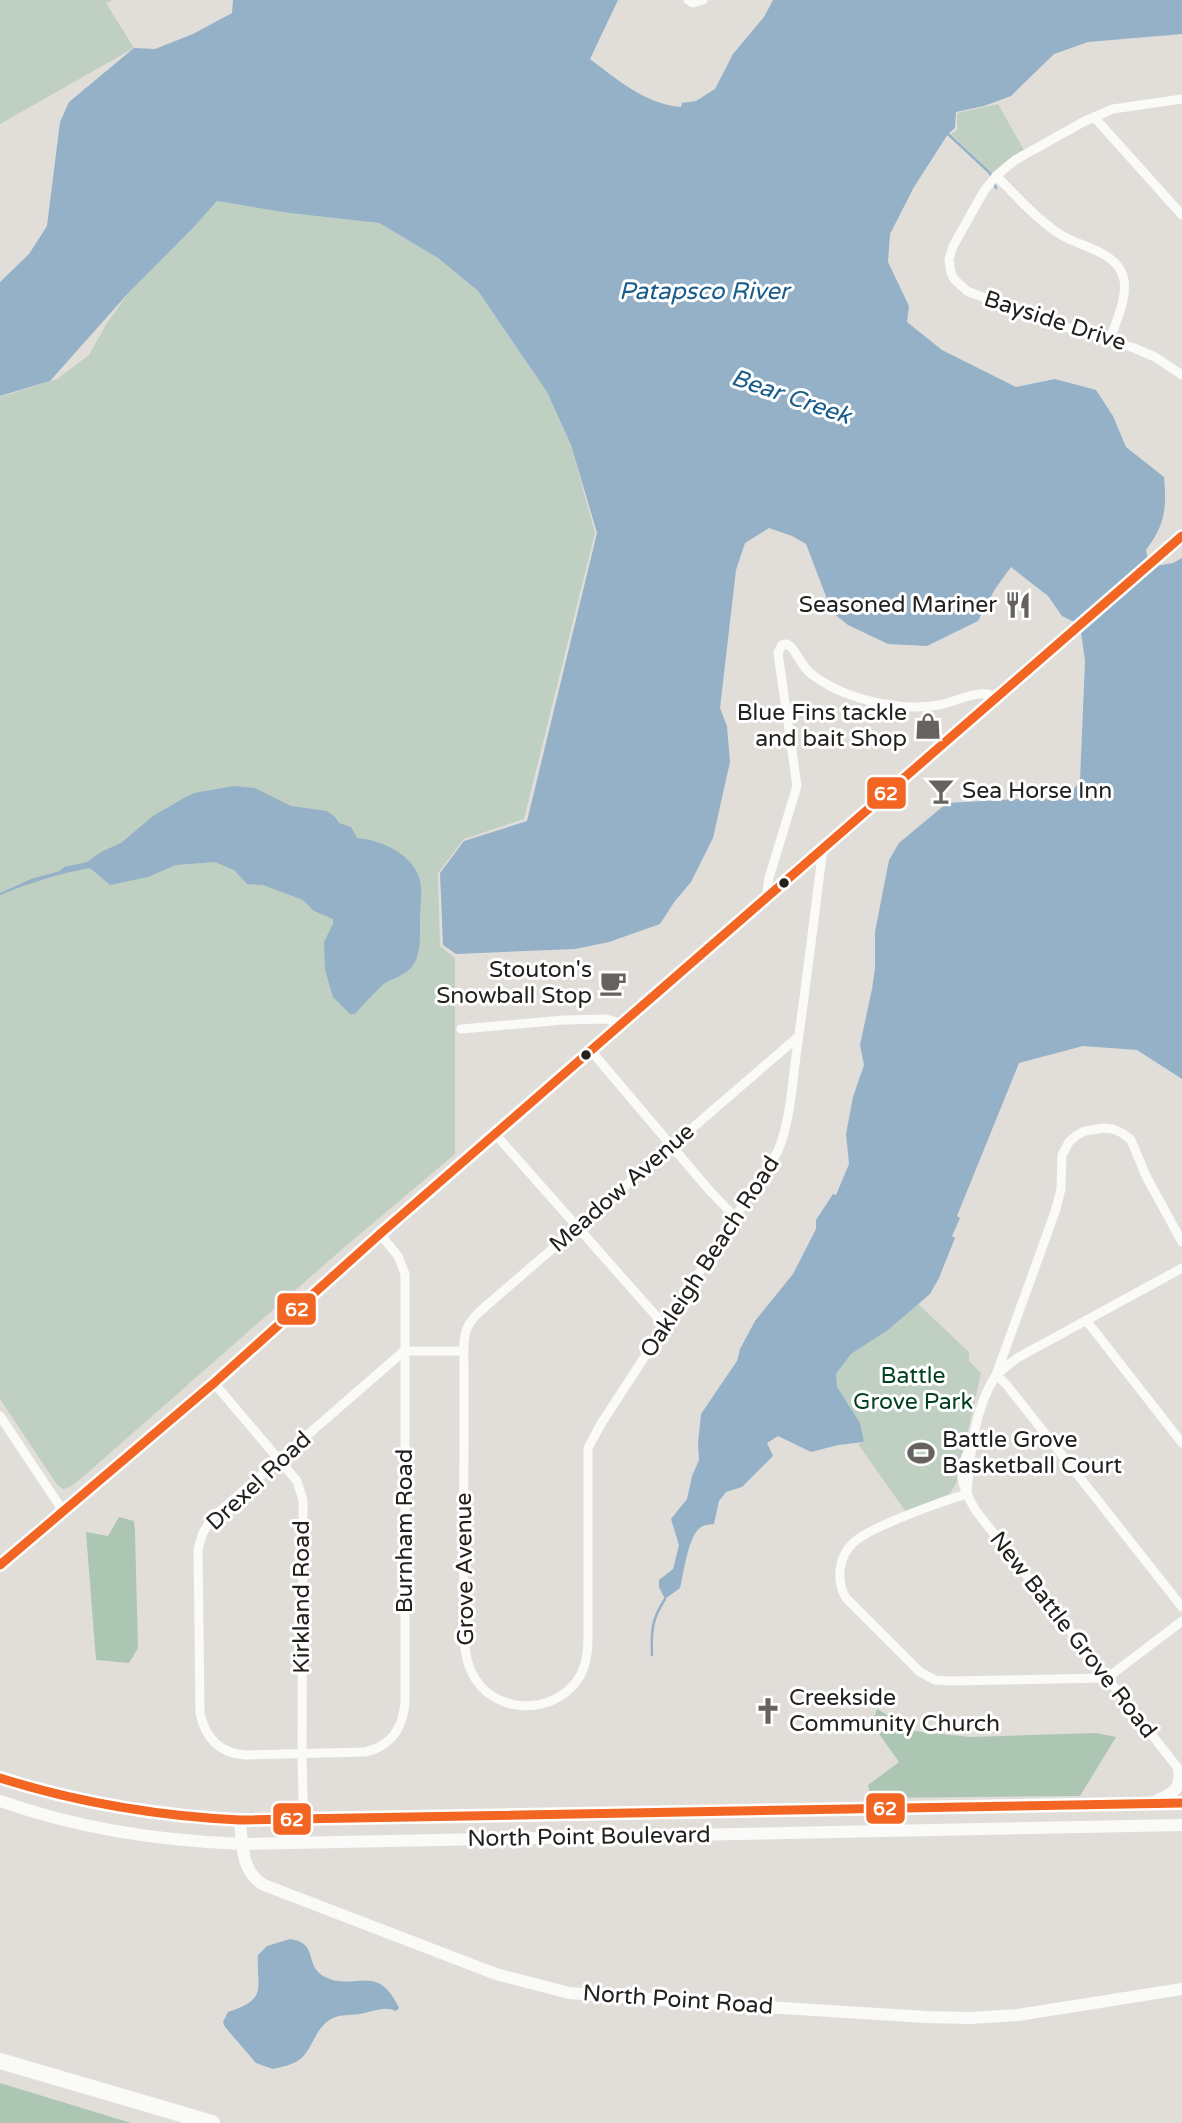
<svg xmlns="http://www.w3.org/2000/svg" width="1182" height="2123" font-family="'Varela Round',sans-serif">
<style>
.green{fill:#bfd0c2}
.forest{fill:#adc6b3}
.water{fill:#94b1c8}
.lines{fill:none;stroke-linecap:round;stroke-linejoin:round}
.stream{stroke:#94b1c8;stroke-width:2.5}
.street{stroke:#fafaf9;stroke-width:9}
.secondary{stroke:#fafaf9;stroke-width:12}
.highway{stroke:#fafaf9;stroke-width:16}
.bus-1-casing{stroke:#fff;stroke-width:14}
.bus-1{stroke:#f26522;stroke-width:9}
.bus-dot{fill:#23201e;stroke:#fff;stroke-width:2.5}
.labels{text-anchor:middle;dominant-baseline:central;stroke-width:6;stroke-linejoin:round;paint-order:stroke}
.street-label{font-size:23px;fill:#23201e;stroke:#fff}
.poi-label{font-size:23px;fill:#23201e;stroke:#fff;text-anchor:end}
.park-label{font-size:23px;fill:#003f20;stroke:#fff}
.water-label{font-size:24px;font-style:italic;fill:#185c8a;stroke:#fff}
.line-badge{stroke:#fff;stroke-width:2.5}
.badge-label{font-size:19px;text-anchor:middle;font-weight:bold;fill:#fff}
</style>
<rect width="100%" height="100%" fill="#e1deda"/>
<g class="green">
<path d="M0,0h113l-7,3 28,45 -134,76z"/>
<path d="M998,104l26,46 -32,23 -41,-39 6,-4v-17z"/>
<path d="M217,201l72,12 90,10 59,35 40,33 69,101 24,53 24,88 -71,286 -60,20 -26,34 2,73 15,12v196l-115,97 -256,225 -14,11 -7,2 -5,-3 -58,-87v-1002l57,-18 32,-24 16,-29 26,-37 61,-60z"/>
<path d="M918,1304l51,48v9l12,12 -25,111 -7,10 -43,18 -48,-68 6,-2 -15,-34 -13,-21v-13l15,-20 37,-24z"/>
</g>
<g class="forest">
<path d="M119,1517l15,4 1,10 3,117 -9,15 -33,-3 -10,-128 22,4z"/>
<path d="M877,1709l38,22 55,6 126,-4 20,4 -36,59 -209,2 -3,-13 31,-23 -27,-38z"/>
<path d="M0,2083l131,40h-131z"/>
</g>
<g class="water">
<path d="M233,0h385l-28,59c28,21 55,45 91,48l1,-4 14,-2 19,-12 18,-35 31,-37 9,-17h409v34l-94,8 -34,12 -43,42 -27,10 -28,6 -1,16 -7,6 -34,53 -24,47 -2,28 21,44 -2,16 35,28 74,37 39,-8 41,11 17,26 13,31 38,30c3,31 1,48 -18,73l1,6 8,10 18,-3 9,-5v521l-45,-29 -54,-4 -64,17 -62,153 3,2 -8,18 3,2 -16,40 -9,16 -42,36 -37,24 -15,20 1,13 23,36 4,19 -26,3 -27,7 -33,-16 -11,7 6,13 -31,31 -16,5 -7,9 -5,23c-1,0 -10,1 -11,2 -15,6 -19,48 -23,62l-15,11 -6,-12v-7l14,-11 6,-24 -8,-26 16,-20 5,-23 7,-16 -1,-17 3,-29 36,-53 3,-12 15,-28 38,-47 23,-45v-9l17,-26 3,1 13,-31 -3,-30 7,-37 11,-32 -4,-20 12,-56 3,-21v-36l14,-72 10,-17 48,-40 121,-7 12,-15 5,-120 -5,-36 -18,-9 -14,-20 -37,-29 -16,22 -17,32 -51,25 -39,-2 -40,-19 -16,-13 -26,-68 -14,-8 -23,-8 -24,15 -9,27 -16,138 7,18 3,36 -17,76 -22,44 -16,19 -15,23 -51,18 -34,7 -119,5 -13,-9 -3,-72 24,-32 63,-20 70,-288 -26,-88 -24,-53 -69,-101 -40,-33 -59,-35 -90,-10 -72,-12 -25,28 -61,61 -81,91 -50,15v-114l29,-28 18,-28 13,-104 9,-20 65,-54 21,1 38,-15 39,-21z"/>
<path d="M234,786l21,2 36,18 36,5 8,6 4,6 12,4 6,11c26,2 61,18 64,48 1,11 -1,22 -1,33 0,13 1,31 -5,43 -6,12 -19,15 -30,21 -5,4 -26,26 -30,31h-5l-17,-17 -8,-27 -1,-28 9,-18v-5l-19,-8 -11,-11 -40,-15 -16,-1 -13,-14 -19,-8 -39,3 -28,12 -38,8 -20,-17c-29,5 -64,16 -90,27v-2l31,-14 29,-8 4,-4 23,-5 14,-10 20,-9 32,-27 31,-18 10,-5z"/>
<path d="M290,1939c30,4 13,27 35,38 30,15 52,-16 74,31l-3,3c-10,-5 -20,-1 -31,2 -13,3 -27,0 -37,8 -14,10 -16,30 -29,39 -7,5 -18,7 -26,9l-17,-6 -31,-36 -2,-5 5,-10c41,-13 28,-24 30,-57l9,-9z"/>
</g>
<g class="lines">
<g class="stream">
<path d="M948,134l42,39 6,15"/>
<path d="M652,1655c-1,-25 0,-36 13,-56"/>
</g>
<g class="street">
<path d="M688,0l5,3 10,-3"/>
<path d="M1182,99l-69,10 -28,12 -70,39 -19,16 -12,15 -31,55 -4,13 2,14 3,6 13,12 69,27 98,30 21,9 27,18"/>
<path d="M1094,117l88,98"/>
<path d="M996,176c21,20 40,43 65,59 20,12 54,16 62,41 6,19 -7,45 -13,64"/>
<path d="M766,899l3,-21 28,-92 -19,-133 4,-8 5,-1 4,3c7,8 11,19 19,26 33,26 88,39 129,32 16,-2 43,-19 57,-7"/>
<path d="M461,1029l103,-9 42,-1 10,3 4,5"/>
<path d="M799,1036l-313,270c-9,8 -19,17 -21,29 -2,11 -1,22 -1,32 0,22 0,43 0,65 0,55 -1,110 0,165 1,24 -3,52 7,74 20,45 85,46 109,5 9,-16 8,-35 8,-52v-176l13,-24 177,-273c12,-30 14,-64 18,-95 10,-69 18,-138 27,-208"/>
<path d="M592,1052l117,138 26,27"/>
<path d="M496,1135l169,191"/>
<path d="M380,1234l18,22 7,18v426c-1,26 -13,46 -40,52l-120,3c-26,-2 -40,-18 -45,-42l-2,-164 5,-16 8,-14 193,-168h60"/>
<path d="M1086,1320l96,123"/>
<path d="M997,1374l20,-16 165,-90"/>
<path d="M996,1375l10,9 176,223"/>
<path d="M214,1383l83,98 6,19v18l-1,236 2,89"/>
<path d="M0,1416l63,95"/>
<path d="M971,1446c-15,26 -10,40 5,65l205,261"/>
<path d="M967,1494c-24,7 -98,33 -114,49 -15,14 -17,38 -7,55l74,74 15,8 15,1 157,-3 75,-57"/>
<path d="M967,1494c3,-40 7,-85 29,-119l59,-163 6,-23 1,-34 7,-13 8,-7 8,-4 19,-3 9,1 9,4 9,7 15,36 36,66"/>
</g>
<g class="secondary">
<path d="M0,1565l214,-182 166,-149 802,-698"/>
<path d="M0,1778c79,27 157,39 240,42l942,-17"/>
<path d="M0,1801c79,28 159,40 242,43l940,-19"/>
<path d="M1156,1801c16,-7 26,-12 23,-31"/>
<path d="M240,1820c2,24 1,52 24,65l232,89 73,19 165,12 192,12 44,1 48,-3 164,-26"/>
</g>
<path class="highway" d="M0,2061l212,62"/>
<defs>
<g id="bus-1">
<path d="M0,1565l214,-182 166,-149 802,-698"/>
<path d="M0,1778c79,25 158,38 240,42l942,-17"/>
</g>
</defs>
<use href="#bus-1" class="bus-1-casing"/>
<use href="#bus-1" class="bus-1"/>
</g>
<defs>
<symbol id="restaurant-bare" viewBox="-9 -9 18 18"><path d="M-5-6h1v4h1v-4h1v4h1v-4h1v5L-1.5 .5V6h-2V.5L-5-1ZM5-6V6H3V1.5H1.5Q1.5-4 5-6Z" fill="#666260" stroke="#fff" stroke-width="2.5" paint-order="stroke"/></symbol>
<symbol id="shop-bare" viewBox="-9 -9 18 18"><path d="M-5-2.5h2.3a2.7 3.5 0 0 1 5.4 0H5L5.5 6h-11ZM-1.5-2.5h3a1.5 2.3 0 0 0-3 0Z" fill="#666260" stroke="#fff" stroke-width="2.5" paint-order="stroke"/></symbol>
<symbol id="bar-bare" viewBox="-9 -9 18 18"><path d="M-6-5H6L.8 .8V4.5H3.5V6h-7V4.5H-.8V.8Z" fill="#666260" stroke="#fff" stroke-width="2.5" paint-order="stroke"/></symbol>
<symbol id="cafe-bare" viewBox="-9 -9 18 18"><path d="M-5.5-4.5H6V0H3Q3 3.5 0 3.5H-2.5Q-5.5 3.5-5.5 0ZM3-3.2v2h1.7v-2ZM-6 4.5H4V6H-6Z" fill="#666260" stroke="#fff" stroke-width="2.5" paint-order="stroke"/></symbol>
<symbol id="stadium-bare" viewBox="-9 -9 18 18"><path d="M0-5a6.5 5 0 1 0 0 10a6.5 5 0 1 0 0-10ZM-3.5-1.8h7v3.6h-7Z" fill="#666260" stroke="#fff" stroke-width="2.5" paint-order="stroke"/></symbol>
<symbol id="church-bare" viewBox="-9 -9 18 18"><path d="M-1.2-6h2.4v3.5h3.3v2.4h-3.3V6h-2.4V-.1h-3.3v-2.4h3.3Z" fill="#666260" stroke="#fff" stroke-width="2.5" paint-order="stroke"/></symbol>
</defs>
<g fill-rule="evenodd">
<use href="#restaurant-bare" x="999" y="586" width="38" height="38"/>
<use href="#shop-bare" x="909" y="707" width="38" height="38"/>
<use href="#bar-bare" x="922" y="772" width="38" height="38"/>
<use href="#cafe-bare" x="594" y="964" width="38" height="38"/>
<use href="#stadium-bare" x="902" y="1434" width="38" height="38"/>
<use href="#church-bare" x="749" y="1692" width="38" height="38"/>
</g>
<g class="bus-dot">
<circle cx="784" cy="883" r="6"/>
<circle cx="586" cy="1055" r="6"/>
</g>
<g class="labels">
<g class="street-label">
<text transform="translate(1055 321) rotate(18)">Bayside Drive</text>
<text transform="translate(622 1188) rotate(-41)">Meadow Avenue</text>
<text transform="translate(710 1257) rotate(-57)">Oakleigh Beach Road</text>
<text transform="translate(259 1481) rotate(-43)">Drexel Road</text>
<text transform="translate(405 1531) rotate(-90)">Burnham Road</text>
<text transform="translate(465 1569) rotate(-91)">Grove Avenue</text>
<text transform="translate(302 1597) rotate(-90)">Kirkland Road</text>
<text transform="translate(1073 1635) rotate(52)">New Battle Grove Road</text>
<text transform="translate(589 1837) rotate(-1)">North Point Boulevard</text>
<text transform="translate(678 2000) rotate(4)">North Point Road</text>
</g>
<g class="poi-label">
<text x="997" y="605">Seasoned Mariner</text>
<text x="907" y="713">Blue Fins tackle<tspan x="907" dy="26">and bait Shop</tspan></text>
<text x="962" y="791" text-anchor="start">Sea Horse Inn</text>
<text x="592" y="970">Stouton's<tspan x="592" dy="26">Snowball Stop</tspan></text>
<text x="942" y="1440" text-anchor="start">Battle Grove<tspan x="942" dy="26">Basketball Court</tspan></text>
<text x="789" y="1698" text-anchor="start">Creekside<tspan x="789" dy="26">Community Church</tspan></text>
</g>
<g class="park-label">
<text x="913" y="1376">Battle<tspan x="913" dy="26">Grove Park</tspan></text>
</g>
<g class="water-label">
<text x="704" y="291">Patapsco River</text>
<text transform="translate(791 397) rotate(19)">Bear Creek</text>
</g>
</g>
<g class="line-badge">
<rect x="866" y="776" width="41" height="34" rx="7" fill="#f26522"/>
<rect x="276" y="1292" width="41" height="34" rx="7" fill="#f26522"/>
<rect x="865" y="1792" width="41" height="33" rx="7" fill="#f26522"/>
<rect x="272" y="1802" width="40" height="34" rx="7" fill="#f26522"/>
</g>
<g class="badge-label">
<text x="886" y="800">62</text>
<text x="297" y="1316">62</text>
<text x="885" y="1815">62</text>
<text x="292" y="1826">62</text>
</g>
</svg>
